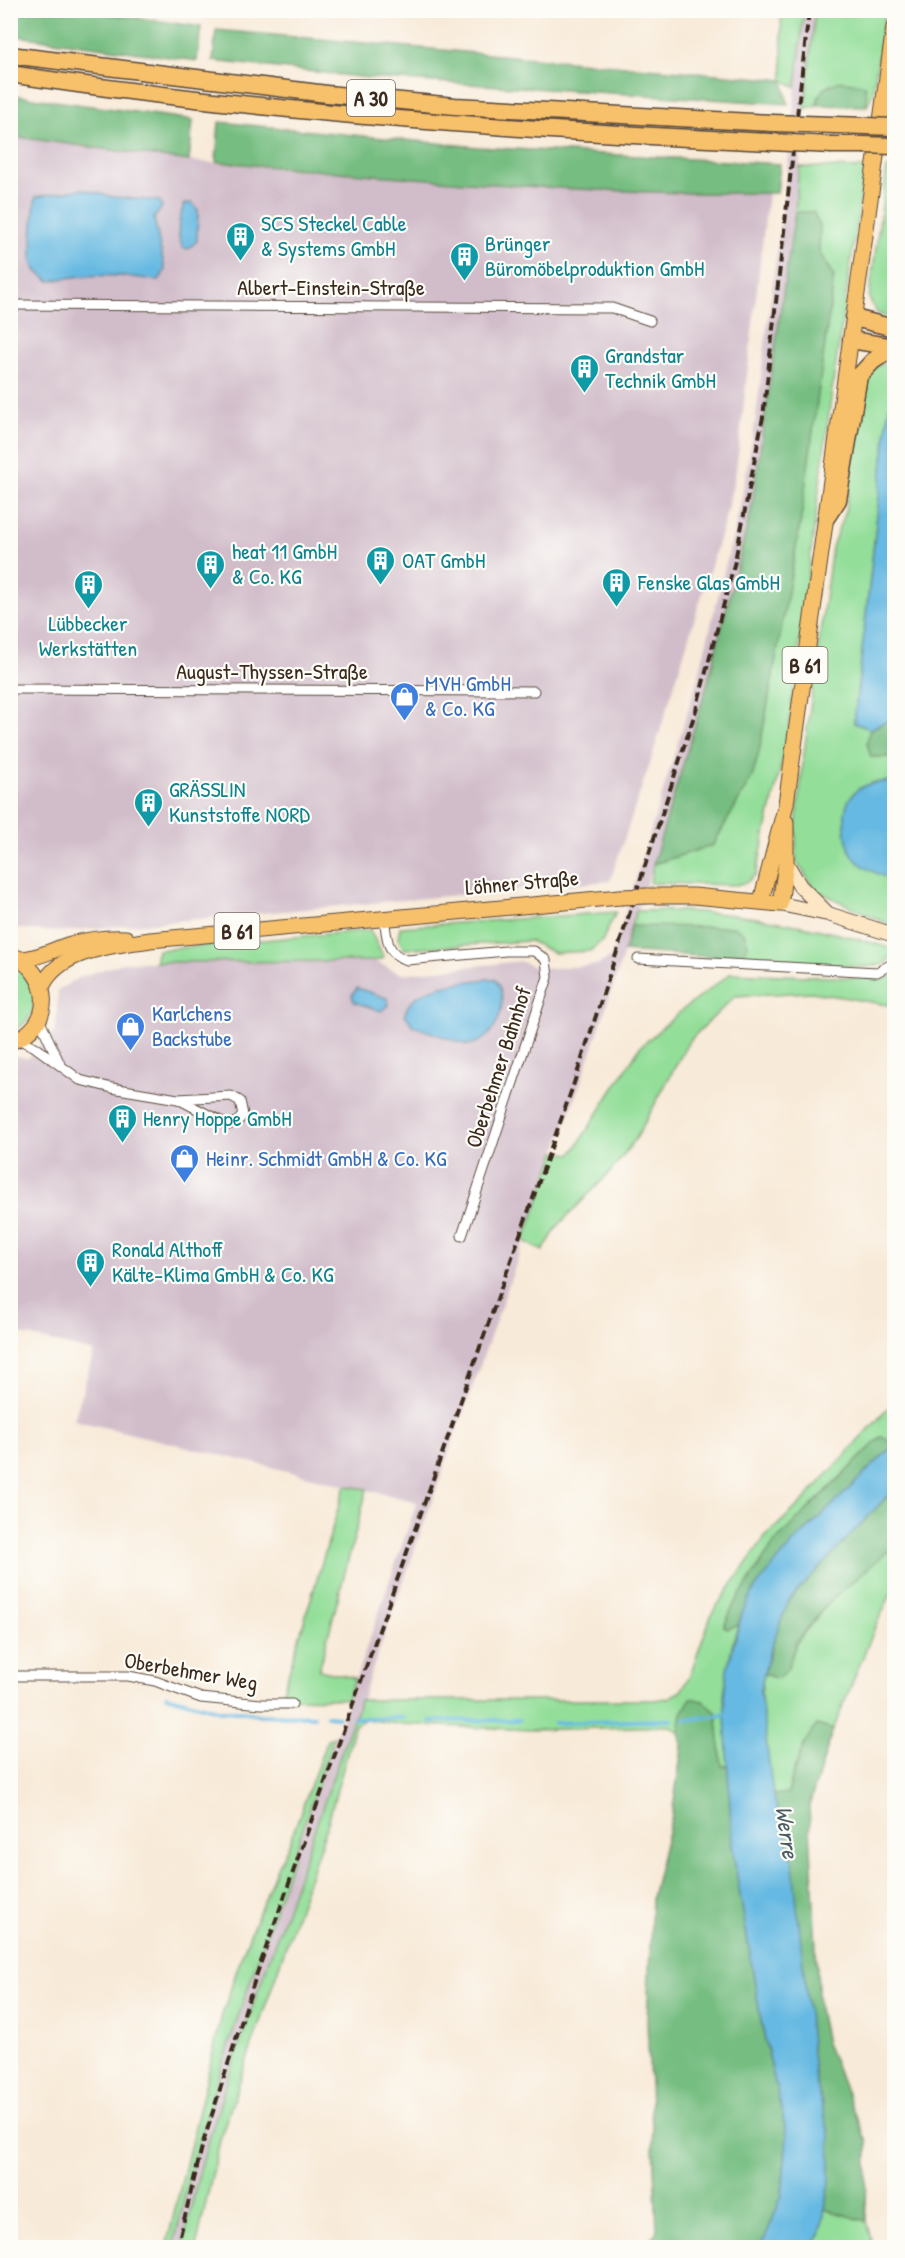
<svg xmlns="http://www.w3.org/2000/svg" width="905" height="2258" font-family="'Patrick Hand',sans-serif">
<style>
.industrial{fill:#d1bdca}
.green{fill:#93de99;stroke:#67845c;stroke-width:1.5}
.forest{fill:#76bd81;stroke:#587450;stroke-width:1.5}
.water{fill:#66b9e2;stroke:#507280;stroke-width:1.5}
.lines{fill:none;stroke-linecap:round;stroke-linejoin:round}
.stream{stroke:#66b9e2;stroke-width:4}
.minor-casing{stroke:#57473a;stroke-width:11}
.secondary-casing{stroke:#57473a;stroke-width:16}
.primary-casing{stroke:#57473a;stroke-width:17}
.motorway-casing{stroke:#57473a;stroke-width:19}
.minor{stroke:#fff;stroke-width:9}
.secondary{stroke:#fce6c4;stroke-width:14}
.primary{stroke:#f7c06b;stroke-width:15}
.motorway{stroke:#f7c06b;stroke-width:16}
.rail{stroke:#3b2a1e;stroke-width:4;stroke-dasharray:9 4.5;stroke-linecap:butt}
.primary-bridge-casing{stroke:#57473a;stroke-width:17;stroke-linecap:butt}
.motorway-bridge-casing{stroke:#57473a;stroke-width:19;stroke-linecap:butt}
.primary-bridge{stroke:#f7c06b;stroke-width:15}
.motorway-bridge{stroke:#f7c06b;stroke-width:16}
.labels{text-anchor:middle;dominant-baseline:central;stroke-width:4.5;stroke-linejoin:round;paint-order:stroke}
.shield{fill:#fdfcf7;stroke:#75695f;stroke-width:1.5}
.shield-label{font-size:21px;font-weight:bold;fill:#3b2a1e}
.culture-label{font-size:22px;fill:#0d838f;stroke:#fdfcf7;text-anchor:start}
.street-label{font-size:22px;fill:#3b2a1e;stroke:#fdfcf7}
.shop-label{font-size:22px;fill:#366cbe;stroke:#fdfcf7;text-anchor:start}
.water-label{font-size:24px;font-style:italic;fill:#4a5c63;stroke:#fdfcf7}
</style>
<rect width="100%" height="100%" fill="#fdfcf7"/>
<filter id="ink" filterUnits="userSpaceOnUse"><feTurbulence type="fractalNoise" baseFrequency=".0167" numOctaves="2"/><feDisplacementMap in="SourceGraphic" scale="12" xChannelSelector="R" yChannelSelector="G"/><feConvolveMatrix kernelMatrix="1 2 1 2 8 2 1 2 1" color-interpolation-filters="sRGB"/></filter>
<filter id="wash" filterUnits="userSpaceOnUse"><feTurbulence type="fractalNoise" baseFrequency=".008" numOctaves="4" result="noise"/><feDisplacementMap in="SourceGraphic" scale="24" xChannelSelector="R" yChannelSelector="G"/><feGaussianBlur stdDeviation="1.35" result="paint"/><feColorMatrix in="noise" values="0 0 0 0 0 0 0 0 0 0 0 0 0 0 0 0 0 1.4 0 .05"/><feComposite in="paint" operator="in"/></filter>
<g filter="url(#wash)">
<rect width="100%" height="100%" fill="#f8ead8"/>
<g class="industrial">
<path d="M804,11h11l-20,201 -30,213 -14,86 -43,171 -55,182 -59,180 -364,1027 -31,102 -17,74h-9l18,-76 30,-104 196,-565 -343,-82 20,-68 -83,-20v-277l17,3 28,-27 2,-41 22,-13 46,-15 248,-1 27,13 119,-13 19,8 59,-4 14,-9 86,-278 42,-171 15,-83 32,-253z"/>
<path d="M11,136l178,25 324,25 145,7h110l-32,278 -12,52 -72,234 -42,124 -554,51 -45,-4z"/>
</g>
<g class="green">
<path d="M781,11h23l-8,76 -13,-7z"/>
<path d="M815,11h70l-12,81 -6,14 -2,-21 -46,10 -2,10 -12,4z"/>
<path d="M799,167l66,1 -33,222 -45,349 -31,135 -9,8 -11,3 -86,-2 3,-19 60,-19 39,-68 7,-25 41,-227 34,-248 -15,-25 1,-26 -7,-13 -18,-1z"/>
<path d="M887,168h7v152l-17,-7 -8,-15z"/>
<path d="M894,357v44l-5,6 -35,316 16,6 -3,14 4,14h23v24l-23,2 -25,30 3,36 9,13 36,18v47l-79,-37 -19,-29v-35l8,-73 28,-206 14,-39 16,-119 11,-20z"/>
<path d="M636,911c87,-4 176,14 258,38v3l-9,12 -20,3 -125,-8 8,-14 -117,-19z"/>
<path d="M616,912l-14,29 -12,10 -36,2 -24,-12 -126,8 -6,-11 2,-11z"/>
<path d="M370,930l14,28 -10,3 -219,1 3,-12z"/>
<path d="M11,960c6,6 17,13 21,20 12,21 -3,44 -21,53z"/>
<path d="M731,973l152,6 11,-4v31l-82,-14 -77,4 -46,45 -52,96 -25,33 -54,56 -15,25 -19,-10 32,-89 16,2 68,-107 41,-36z"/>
<path d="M894,1402v43l-13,-8 -107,106 -41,63 -9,20 4,3 10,-4c-17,52 -13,88 -9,141l-7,1 -6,-55 -34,1 -3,19 -9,-6 -138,4 -135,-6 -32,-5 -10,6 -28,101 -106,310 -25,111 -14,1 17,-75 31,-102 130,-371h294l14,-2 13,-7 9,-16 22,-62 53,-76 38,-36z"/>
<path d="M345,1486l22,3 -48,181 36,8 -8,21 -66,-1z"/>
<path d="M894,1546v42l-18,37 -43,105 -16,-5 -23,43 -6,26 -15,1c-6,-40 -18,-83 -9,-122l10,5 14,-10 8,-25 34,-42z"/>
<path d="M334,1737l-113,330 -30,104 -18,76h-7l56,-232 21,-63 35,-87 10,-18 39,-107z"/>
<path d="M824,2209l42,12 7,26 -64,1 11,-13z"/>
</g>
<g class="forest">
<path d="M11,10l78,1 112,16 -4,34 -186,-26z"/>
<path d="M216,30l567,50 5,24 -419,-26 -156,-17z"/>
<path d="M841,81l24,4 2,21 -50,-1c3,-15 9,-20 24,-24z"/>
<path d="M11,95l182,25 -4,41 -178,-25z"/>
<path d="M219,122l259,25 302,17 -3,29c-187,3 -374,-16 -561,-31z"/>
<path d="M795,212h18l7,14 -1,26 15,25 -34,248 -41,227 -7,25 -39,68 -60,19 55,-182 43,-171z"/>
<path d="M894,718v39h-23l-4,-14 3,-14z"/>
<path d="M631,926l104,1 9,6 4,12 -8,14 -116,-8z"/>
<path d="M882,1436l12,9 -103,100 -49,68 -4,12 -10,4 -4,-3 9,-20 41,-63z"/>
<path d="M894,1489v57l-64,55 -17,20 -17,22 -8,25 -7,9 -7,1 -10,-5 14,-47 11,-26z"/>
<path d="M691,1698l12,3 13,11 6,54h7l3,80 30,180 25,109 -5,60 -16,41 -8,11 -134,1c15,-3 25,-3 33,-18l-10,-208 5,-125 20,-82 10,-68 -3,-15 3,-19z"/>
<path d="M817,1725l16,5 -24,76 10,203 7,34 41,99 -1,79 -42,-12 6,-72 -16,-64 -41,-278 15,-2c6,-24 13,-49 29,-68z"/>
</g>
<g class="water">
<path d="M81,189l33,8 46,4 2,6 -8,11 11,52 -6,11c-38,-7 -72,-8 -109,0 -6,-4 -15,-9 -17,-17 -3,-6 1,-59 3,-67z"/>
<path d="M192,203l6,7 -1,31 -9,8 -5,-1c-8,-16 -4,-28 1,-44z"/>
<path d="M894,401v317l-24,11 -16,-6 35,-316z"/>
<path d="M894,781v99c-10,-3 -29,-11 -37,-19 -14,-14 -18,-55 -2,-69 11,-10 26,-10 39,-11z"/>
<path d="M486,979h9c17,21 1,64 -28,66l-54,-19 -8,-12c7,-30 56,-31 81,-35z"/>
<path d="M357,988l30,10 2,7 -8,6 -27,-9 -2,-7z"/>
<path d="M894,1445v44l-105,111 -20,53 -9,37 13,105 19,61 22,217 16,64v45l-10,53 -11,12h-51l8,-11 16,-41 5,-60 -25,-109 -30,-180 -8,-150 3,-27 15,-56 13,-25 36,-43z"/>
</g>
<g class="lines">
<g class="stream">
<path d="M166,1696l55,15h22l15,4 56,1"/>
<path d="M327,1716l11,1"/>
<path d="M354,1718h49"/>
<path d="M685,1720l44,-6"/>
<path d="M430,1721l89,-1"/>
<path d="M554,1723l117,-3"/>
</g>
</g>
</g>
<g filter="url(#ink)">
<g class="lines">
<defs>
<g id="minor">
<path d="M10,305l602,3 38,13"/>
<path d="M10,689l524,2"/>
<path d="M384,916c3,20 1,38 23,44l99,-9h28l12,9 2,17 -86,259"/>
<path d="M638,959l239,13 17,-9"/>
<path d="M39,1019l21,45"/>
<path d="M18,1039l17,8 45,33 32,8 66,11 53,-3 9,5 3,14 -6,7 -9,3 -50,-26"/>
<path d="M10,1676h118l27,5 46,17 60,6h31"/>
</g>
<g id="secondary">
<path d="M786,863l14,23 26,26"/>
<path d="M780,904l48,10 66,21"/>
</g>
<g id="primary">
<path d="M647,896h47l86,8 6,-41v-41"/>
<path d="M761,901l25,-97 108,-777"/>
<path d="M10,954c42,18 47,73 0,88"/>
<path d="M22,959c18,-1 32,-10 49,-15 19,-5 36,-7 55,-6"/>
<path d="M42,987c17,-38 72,-41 108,-47l470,-43"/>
</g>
<g id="motorway">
<path d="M10,55l317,39 128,12 317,17"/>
<path d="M890,67l4,-9"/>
<path d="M10,74c252,39 506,56 760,68"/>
<path d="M835,125l31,1"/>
<path d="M832,145h31"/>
<path d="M854,318l40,10"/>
<path d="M851,340l43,7"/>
<path d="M826,518l12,-18 21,-124 14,-15 21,-14"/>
</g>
</defs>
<use href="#minor" class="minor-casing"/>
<use href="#secondary" class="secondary-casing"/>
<use href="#primary" class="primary-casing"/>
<use href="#motorway" class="motorway-casing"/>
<use href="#minor" class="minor"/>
<use href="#secondary" class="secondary"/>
<use href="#primary" class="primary"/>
<use href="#motorway" class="motorway"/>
<path class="rail" d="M177,2248l26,-105 53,-167 317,-890 123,-376 39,-149 28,-144 46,-407"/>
<defs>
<path id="primary-bridge" d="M620,897l27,-1"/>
<g id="motorway-bridge">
<path d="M772,123l63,2"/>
<path d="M866,126l28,1"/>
<path d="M770,142l62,3"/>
<path d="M863,145l29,1"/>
</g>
</defs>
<use href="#primary-bridge" class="primary-bridge-casing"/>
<use href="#motorway-bridge" class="motorway-bridge-casing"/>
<use href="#primary-bridge" class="primary-bridge"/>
<use href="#motorway-bridge" class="motorway-bridge"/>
</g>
</g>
<defs>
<symbol id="building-pin" viewBox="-11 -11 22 30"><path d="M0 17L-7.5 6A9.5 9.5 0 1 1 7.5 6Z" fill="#0f9aa8" stroke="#fdfcf7"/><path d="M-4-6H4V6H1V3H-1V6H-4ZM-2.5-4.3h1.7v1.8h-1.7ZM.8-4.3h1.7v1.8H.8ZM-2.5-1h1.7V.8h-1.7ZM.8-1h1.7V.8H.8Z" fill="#fff"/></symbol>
<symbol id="shop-pin" viewBox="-11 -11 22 30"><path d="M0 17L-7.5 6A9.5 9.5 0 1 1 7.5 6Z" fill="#3f7fe0" stroke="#fdfcf7"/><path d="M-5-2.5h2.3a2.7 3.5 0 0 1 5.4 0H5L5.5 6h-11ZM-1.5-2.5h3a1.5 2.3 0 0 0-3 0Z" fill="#fff"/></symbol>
</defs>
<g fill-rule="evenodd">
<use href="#building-pin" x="224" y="220" width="33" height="45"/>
<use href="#building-pin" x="448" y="240" width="33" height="45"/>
<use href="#building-pin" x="568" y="352" width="33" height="45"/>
<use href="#building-pin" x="364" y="544" width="33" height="45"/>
<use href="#building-pin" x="194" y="548" width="33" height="45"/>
<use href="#building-pin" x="600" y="566" width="33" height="45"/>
<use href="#building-pin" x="72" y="568" width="33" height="45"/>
<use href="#shop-pin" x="388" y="680" width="33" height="45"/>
<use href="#building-pin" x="132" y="786" width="33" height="45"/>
<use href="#shop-pin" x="114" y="1010" width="33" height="45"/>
<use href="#building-pin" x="106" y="1102" width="33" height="45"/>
<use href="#shop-pin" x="168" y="1142" width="33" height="45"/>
<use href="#building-pin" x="74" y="1246" width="33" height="45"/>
</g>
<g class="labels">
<g class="shield">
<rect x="347" y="80" width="48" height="36" rx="4.5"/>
<rect x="782.5" y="647" width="45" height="36" rx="4.5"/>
<rect x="214.5" y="913" width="45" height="36" rx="4.5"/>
</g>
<g class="shield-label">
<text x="371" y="98">A 30</text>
<text x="805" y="665">B 61</text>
<text x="237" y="931">B 61</text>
</g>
<g class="culture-label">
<text x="261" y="223">SCS Steckel Cable<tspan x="261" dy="25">&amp; Systems GmbH</tspan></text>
<text x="485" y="243">Brünger<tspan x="485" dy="25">Büromöbelproduktion GmbH</tspan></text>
<text x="605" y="355">Grandstar<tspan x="605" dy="25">Technik GmbH</tspan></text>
<text x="232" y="551">heat 11 GmbH<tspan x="232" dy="25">&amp; Co. KG</tspan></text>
<text x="402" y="560">OAT GmbH</text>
<text x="638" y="582">Fenske Glas GmbH</text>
<text x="88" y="623" text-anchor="middle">Lübbecker<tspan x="88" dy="25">Werkstätten</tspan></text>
<text x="169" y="789">GRÄSSLIN<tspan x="169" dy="25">Kunststoffe NORD</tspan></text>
<text x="143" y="1118">Henry Hoppe GmbH</text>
<text x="112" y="1249">Ronald Althoff<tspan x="112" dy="25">Kälte-Klima GmbH &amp; Co. KG</tspan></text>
</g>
<g class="street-label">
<text x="331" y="287">Albert-Einstein-Straße</text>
<text x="272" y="671">August-Thyssen-Straße</text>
<text transform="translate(522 882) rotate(-5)">Löhner Straße</text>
<text transform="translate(498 1067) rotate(-72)">Oberbehmer Bahnhof</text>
<text transform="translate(191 1671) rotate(10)">Oberbehmer Weg</text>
</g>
<g class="shop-label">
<text x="425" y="683">MVH GmbH<tspan x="425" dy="25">&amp; Co. KG</tspan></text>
<text x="152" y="1013">Karlchens<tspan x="152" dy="25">Backstube</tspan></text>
<text x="206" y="1158">Heinr. Schmidt GmbH &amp; Co. KG</text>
</g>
<g class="water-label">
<text transform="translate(788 1832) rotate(82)">Werre</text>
</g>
</g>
<rect width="905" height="2258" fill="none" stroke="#fdfcf7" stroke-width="36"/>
</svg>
